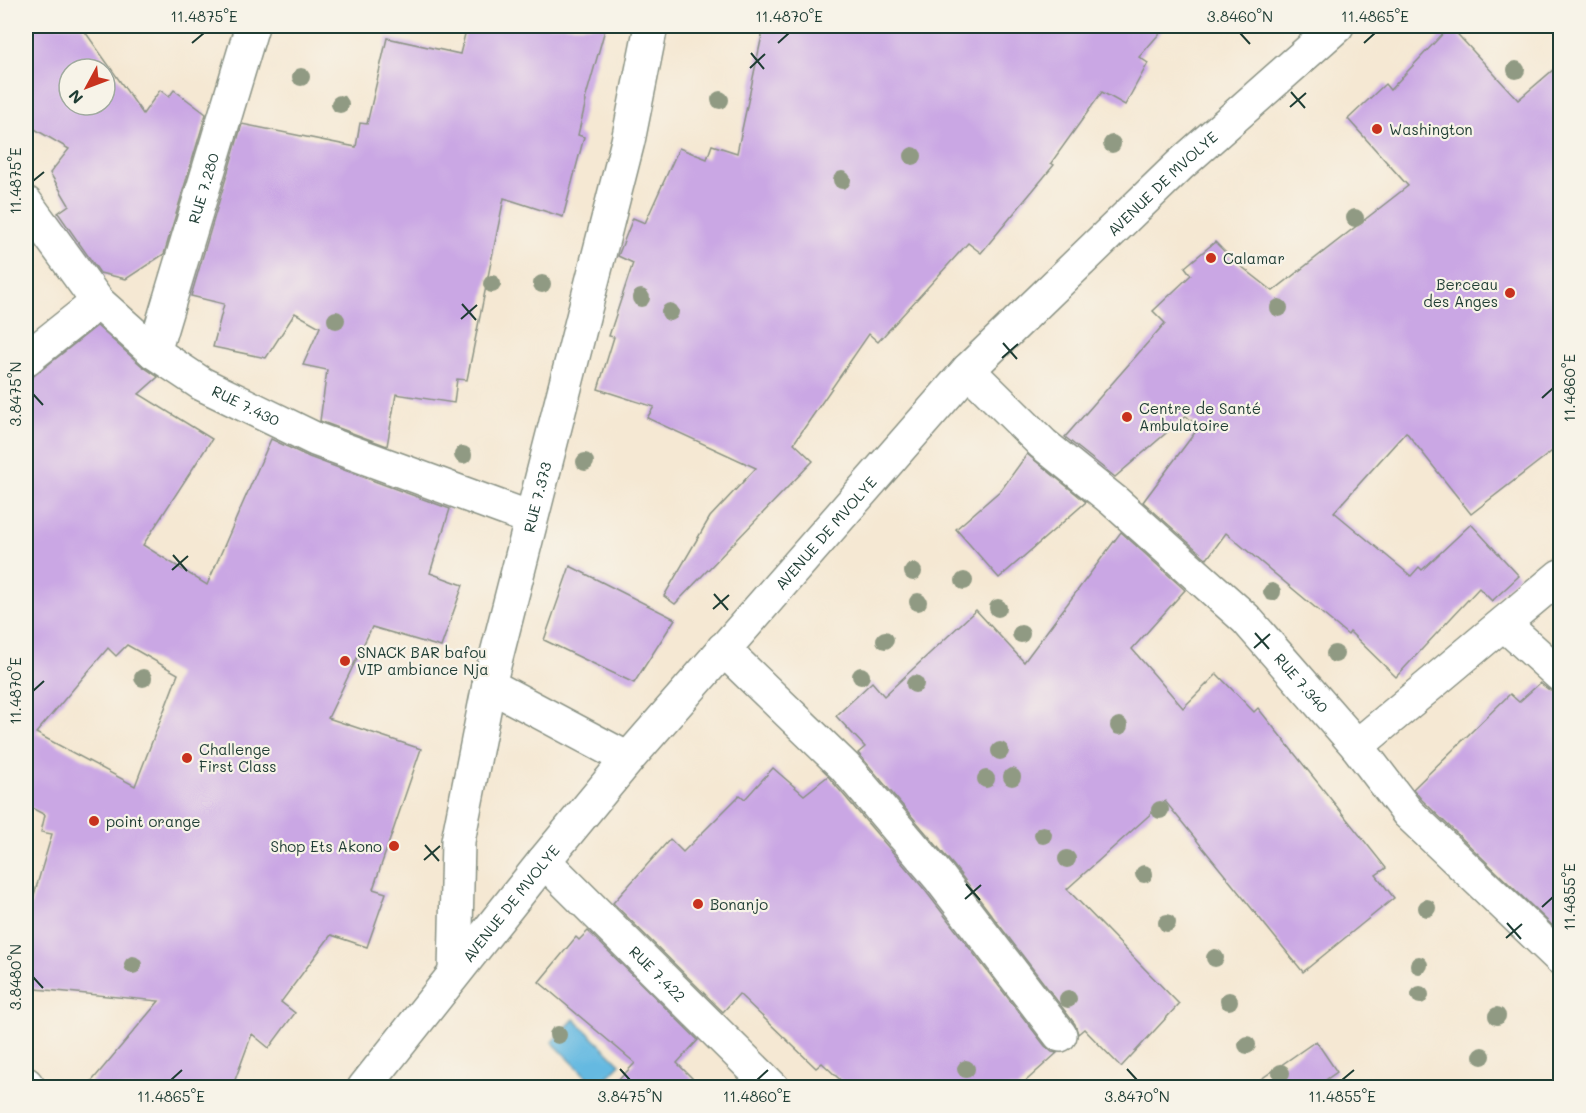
<svg xmlns="http://www.w3.org/2000/svg" width="1586" height="1113" font-family="Mali,sans-serif">
<style>
.water{fill:#65b9e1;stroke:#427b8a;stroke-width:1.5}
.building{fill:#caa7e4;fill-rule:evenodd}
.lines{fill:none;stroke-linecap:round;stroke-linejoin:round}
.street-casing{stroke:#8a9284;stroke-width:36}
.secondary-casing{stroke:#8a9284;stroke-width:36}
.street{stroke:#fff;stroke-width:33}
.secondary{stroke:#fff;stroke-width:33}
.tree{fill:#909a83}
.ticks{fill:none;stroke:#1f3d34;stroke-width:2}
.poi-dot{fill:#c8321e;stroke:#f7f3e8;stroke-width:2}
.labels{text-anchor:middle;dominant-baseline:central;stroke-width:4.5;stroke-linejoin:round;paint-order:stroke}
.poi-label{font-size:15px;fill:#1f3d34;stroke:#f7f3e8;text-anchor:start}
.street-label{font-size:15px;fill:#1f3d34;stroke:#f7f3e8}
.neatline{fill:none;stroke:#1f3d34;stroke-width:2}
.ticks-label{font-size:15px;text-anchor:middle;fill:#1f3d34}
</style>
<rect width="100%" height="100%" fill="#f7f3e8"/>
<filter id="ink" filterUnits="userSpaceOnUse"><feTurbulence type="fractalNoise" baseFrequency=".0167" numOctaves="2"/><feDisplacementMap in="SourceGraphic" scale="12" xChannelSelector="R" yChannelSelector="G"/><feConvolveMatrix kernelMatrix="1 2 1 2 8 2 1 2 1" color-interpolation-filters="sRGB"/></filter>
<filter id="wash" filterUnits="userSpaceOnUse"><feTurbulence type="fractalNoise" baseFrequency=".008" numOctaves="4" result="noise"/><feDisplacementMap in="SourceGraphic" scale="24" xChannelSelector="R" yChannelSelector="G"/><feGaussianBlur stdDeviation="1.35" result="paint"/><feColorMatrix in="noise" values="0 0 0 0 0 0 0 0 0 0 0 0 0 0 0 0 0 1.4 0 .05"/><feComposite in="paint" operator="in"/></filter>
<g filter="url(#wash)">
<rect width="100%" height="100%" fill="#f5e8d3"/>
<path class="water" d="M574,1019l46,45 -23,23 -45,-45z"/>
<g id="blocks">
<g class="building">
<path d="M26,26h55l62,88 17,-24 9,7 5,-7 32,24 -42,140 -38,25 -26,-6 -42,-60 11,-8 -19,-32 19,-24 -43,-25zM69,69h36v36h-36z"/>
<path d="M467,26h139l-21,74 1,1 -8,34 6,2 -21,80 -59,-19 -37,182 -10,-1 -3,24 -58,-9 -9,52 -67,-25 7,-51 -24,-5 17,-38 -25,-14 -29,45 -53,-11 11,-43 -33,-8 51,-172 114,23 4,-24 7,1 20,-86 73,16z"/>
<path d="M764,26h402l-27,31 9,6 -23,42 -23,-13 -51,71 3,2 -73,88 -13,-10 -90,99 -9,-8 -75,109 19,18 -138,143 -11,-8 46,-79 46,-49 -109,-50 7,-11 -56,-18 16,-52 -5,-1 24,-73 -15,-7 15,-38 12,5 34,-75 28,11 5,-14 25,8z"/>
<path d="M1450,26l68,74 42,-36v381l-89,69 -65,-82 -72,80 77,64 8,-9 3,3 49,-46 48,52 -27,25 -13,-13 -83,89 -46,-45 -2,3 -122,-102 -19,26 -64,-57 56,-75 -13,-11 -71,61 -50,-40 100,-114 -12,-12 38,-36 -6,-8 30,-25 17,17 41,32 135,-105 -60,-67 37,-35 5,6z"/>
<path d="M97,326l45,40 16,11 -19,17 73,45 -69,106 64,40 64,-146 38,18 141,52 -20,64 33,12 -22,62 -69,-20 -44,91 93,31 -48,140 13,4 -19,54 -36,-12 -50,67 14,11 -26,35 -17,-14 -20,54h-146l73,-87 -133,-13v-66l26,-88 -11,-2 4,-17 -19,-10v-423zM127,645l51,29 -43,112 -99,-53 72,-85 8,8z"/>
<path d="M1027,454l59,48 -87,76 -43,-49 46,-40z"/>
<path d="M1121,532l64,58 -53,59 51,59 34,-34 37,38 4,-4 128,160 -10,7 18,23 -91,74 -138,-171 -98,88 112,115 -58,63 -37,-38 -6,5 -3,-10 -121,-158 -96,-113 7,-6 -29,-31 36,-34 12,14 92,-86 48,52z"/>
<path d="M570,566l105,53 -41,64 -90,-43z"/>
<path d="M1540,683l8,6 12,4v240l-138,-133 -9,-11 97,-95 9,8z"/>
<path d="M773,768l31,27 24,-19 3,4 93,109 121,157 7,6 5,1 -39,35h-169l-27,-25 -6,5 -77,-74 -16,18 -110,-109 57,-64 13,13 57,-57 5,4z"/>
<path d="M588,931l110,109 -21,23 25,25h-91l24,-25 -96,-81 37,-45 3,3z"/>
<path d="M1316,1041l21,31 -23,16h-66z"/>
</g>
</g>
</g>
<g filter="url(#ink)">
<use href="#blocks" fill-opacity="0" stroke="#8a9284" stroke-width="1.5"/>
<g class="lines">
<defs>
<g id="street">
<path id="s1" d="M26,203l72,99 56,50 48,32 113,55 215,79"/>
<path id="s2" d="M154,352l98,-326"/>
<path d="M26,359l72,-57"/>
<path id="s3" d="M968,370l75,74 71,57 132,118 111,127 203,-170"/>
<path d="M1504,624l56,51"/>
<path d="M723,649l122,118 94,110 121,158"/>
<path d="M489,685l139,74"/>
<path d="M1357,746l51,67 152,145"/>
<path id="s4" d="M544,861l229,227"/>
<path id="s5" d="M455,972l3,-131 31,-156 139,-544 23,-115"/>
<path d="M26,1084l3,4"/>
</g>
<g id="secondary">
<path id="s6" d="M364,1088l180,-227 84,-102 340,-389 212,-205 157,-139"/>
</g>
</defs>
<use href="#street" class="street-casing"/>
<use href="#secondary" class="secondary-casing"/>
<use href="#street" class="street"/>
<use href="#secondary" class="secondary"/>
</g>
<g class="tree">
<circle cx="1516" cy="70" r="9"/>
<circle cx="301" cy="77" r="9"/>
<circle cx="720" cy="100" r="9"/>
<circle cx="340" cy="104" r="9"/>
<circle cx="1112" cy="144" r="9"/>
<circle cx="913" cy="156" r="9"/>
<circle cx="842" cy="180" r="9"/>
<circle cx="1355" cy="218" r="9"/>
<circle cx="492" cy="284" r="9"/>
<circle cx="542" cy="284" r="9"/>
<circle cx="641" cy="298" r="9"/>
<circle cx="1279" cy="308" r="9"/>
<circle cx="670" cy="312" r="9"/>
<circle cx="336" cy="320" r="9"/>
<circle cx="463" cy="455" r="9"/>
<circle cx="585" cy="462" r="9"/>
<circle cx="913" cy="572" r="9"/>
<circle cx="964" cy="581" r="9"/>
<circle cx="1272" cy="592" r="9"/>
<circle cx="918" cy="602" r="9"/>
<circle cx="998" cy="608" r="9"/>
<circle cx="1021" cy="634" r="9"/>
<circle cx="885" cy="640" r="9"/>
<circle cx="1335" cy="654" r="9"/>
<circle cx="861" cy="676" r="9"/>
<circle cx="143" cy="678" r="9"/>
<circle cx="915" cy="684" r="9"/>
<circle cx="1119" cy="726" r="9"/>
<circle cx="1000" cy="751" r="9"/>
<circle cx="1012" cy="777" r="9"/>
<circle cx="986" cy="779" r="9"/>
<circle cx="1160" cy="810" r="9"/>
<circle cx="1043" cy="835" r="9"/>
<circle cx="1067" cy="859" r="9"/>
<circle cx="1144" cy="874" r="9"/>
<circle cx="1427" cy="908" r="9"/>
<circle cx="1167" cy="923" r="9"/>
<circle cx="1215" cy="958" r="9"/>
<circle cx="133" cy="965" r="9"/>
<circle cx="1419" cy="965" r="9"/>
<circle cx="1420" cy="995" r="9"/>
<circle cx="1068" cy="999" r="9"/>
<circle cx="1229" cy="1001" r="9"/>
<circle cx="1497" cy="1016" r="9"/>
<circle cx="558" cy="1035" r="9"/>
<circle cx="1247" cy="1045" r="9"/>
<circle cx="1482" cy="1056" r="9"/>
<circle cx="966" cy="1069" r="9"/>
<circle cx="1281" cy="1073" r="9"/>
</g>
</g>
<path class="ticks" d="M1240,33l10,11M192,43l12,-10M778,43l11,-10M1364,43l11,-10M751,53l13,16M750,68l15,-14M1291,92l14,16M1290,107l16,-14M33,181l11,-9M462,304l14,16M461,319l16,-14M1003,343l14,16M1002,358l16,-14M33,394l10,11M1542,398l11,-10M173,555l14,16M172,570l16,-14M714,594l14,16M713,609l16,-14M1255,633l14,16M1254,648l16,-14M33,691l11,-10M425,845l14,16M424,860l16,-14M966,884l14,16M965,899l16,-14M1542,907l11,-10M1507,923l14,16M1506,938l16,-14M33,977l10,11M620,1069l10,11M1127,1069l10,11M171,1080l11,-10M757,1080l11,-10M1342,1080l12,-10"/>
<g class="poi-dot">
<circle cx="1377" cy="129" r="6"/>
<circle cx="1211" cy="258" r="6"/>
<circle cx="1510" cy="293" r="6"/>
<circle cx="1127" cy="417" r="6"/>
<circle cx="345" cy="661" r="6"/>
<circle cx="187" cy="758" r="6"/>
<circle cx="94" cy="821" r="6"/>
<circle cx="394" cy="846" r="6"/>
<circle cx="698" cy="904" r="6"/>
</g>
<g class="labels">
<g class="poi-label">
<text x="1389" y="129">Washington</text>
<text x="1223" y="258">Calamar</text>
<text x="1498" y="284" text-anchor="end">Berceau<tspan x="1498" dy="17">des Anges</tspan></text>
<text x="1139" y="408">Centre de Santé<tspan x="1139" dy="17">Ambulatoire</tspan></text>
<text x="357" y="652">SNACK BAR bafou<tspan x="357" dy="17">VIP ambiance Nja</tspan></text>
<text x="199" y="749">Challenge<tspan x="199" dy="17">First Class</tspan></text>
<text x="106" y="821">point orange</text>
<text x="382" y="846" text-anchor="end">Shop Ets Akono</text>
<text x="710" y="904">Bonanjo</text>
</g>
<g class="street-label">
<text stroke="none"><textPath href="#s6" startOffset="1208">AVENUE DE MVOLYE</textPath></text>
<text stroke="none"><textPath href="#s2" startOffset="171">RUE 7.280</textPath></text>
<text stroke="none"><textPath href="#s1" startOffset="304">RUE 7.430</textPath></text>
<text stroke="none"><textPath href="#s5" startOffset="484">RUE 7.373</textPath></text>
<text stroke="none"><textPath href="#s6" startOffset="722">AVENUE DE MVOLYE</textPath></text>
<text stroke="none"><textPath href="#s3" startOffset="458">RUE 7.340</textPath></text>
<text stroke="none"><textPath href="#s6" startOffset="236">AVENUE DE MVOLYE</textPath></text>
<text stroke="none"><textPath href="#s4" startOffset="160">RUE 7.422</textPath></text>
</g>
</g>
<rect width="1586" height="1113" fill="none" stroke="#f7f3e8" stroke-width="66"/>
<g transform="translate(87 87) rotate(229)"><circle r="28" fill="#f7f3e8" stroke="#a1aaa0" stroke-width="1.5"/>
<path d="M0-4.5L10 22L0 15L-10 22Z" fill="#c8321e"/>
<text y="-9" font-size="16" font-weight="bold" text-anchor="middle" fill="#1f3d34">N</text>
</g>
<rect x="33" y="33" width="1520" height="1047" class="neatline"/>
<g class="ticks-label">
<text x="204" y="22">11.4875°E</text>
<text x="789" y="22">11.4870°E</text>
<text x="1240" y="22">3.8460°N</text>
<text x="1375" y="22">11.4865°E</text>
<text transform="translate(16 181) rotate(-90)" y="5">11.4875°E</text>
<text transform="translate(1570 388) rotate(-90)" y="5">11.4860°E</text>
<text transform="translate(16 394) rotate(-90)" y="5">3.8475°N</text>
<text transform="translate(16 691) rotate(-90)" y="5">11.4870°E</text>
<text transform="translate(1570 897) rotate(-90)" y="5">11.4855°E</text>
<text transform="translate(16 977) rotate(-90)" y="5">3.8480°N</text>
<text x="171" y="1102">11.4865°E</text>
<text x="630" y="1102">3.8475°N</text>
<text x="757" y="1102">11.4860°E</text>
<text x="1137" y="1102">3.8470°N</text>
<text x="1342" y="1102">11.4855°E</text>
</g>
</svg>
